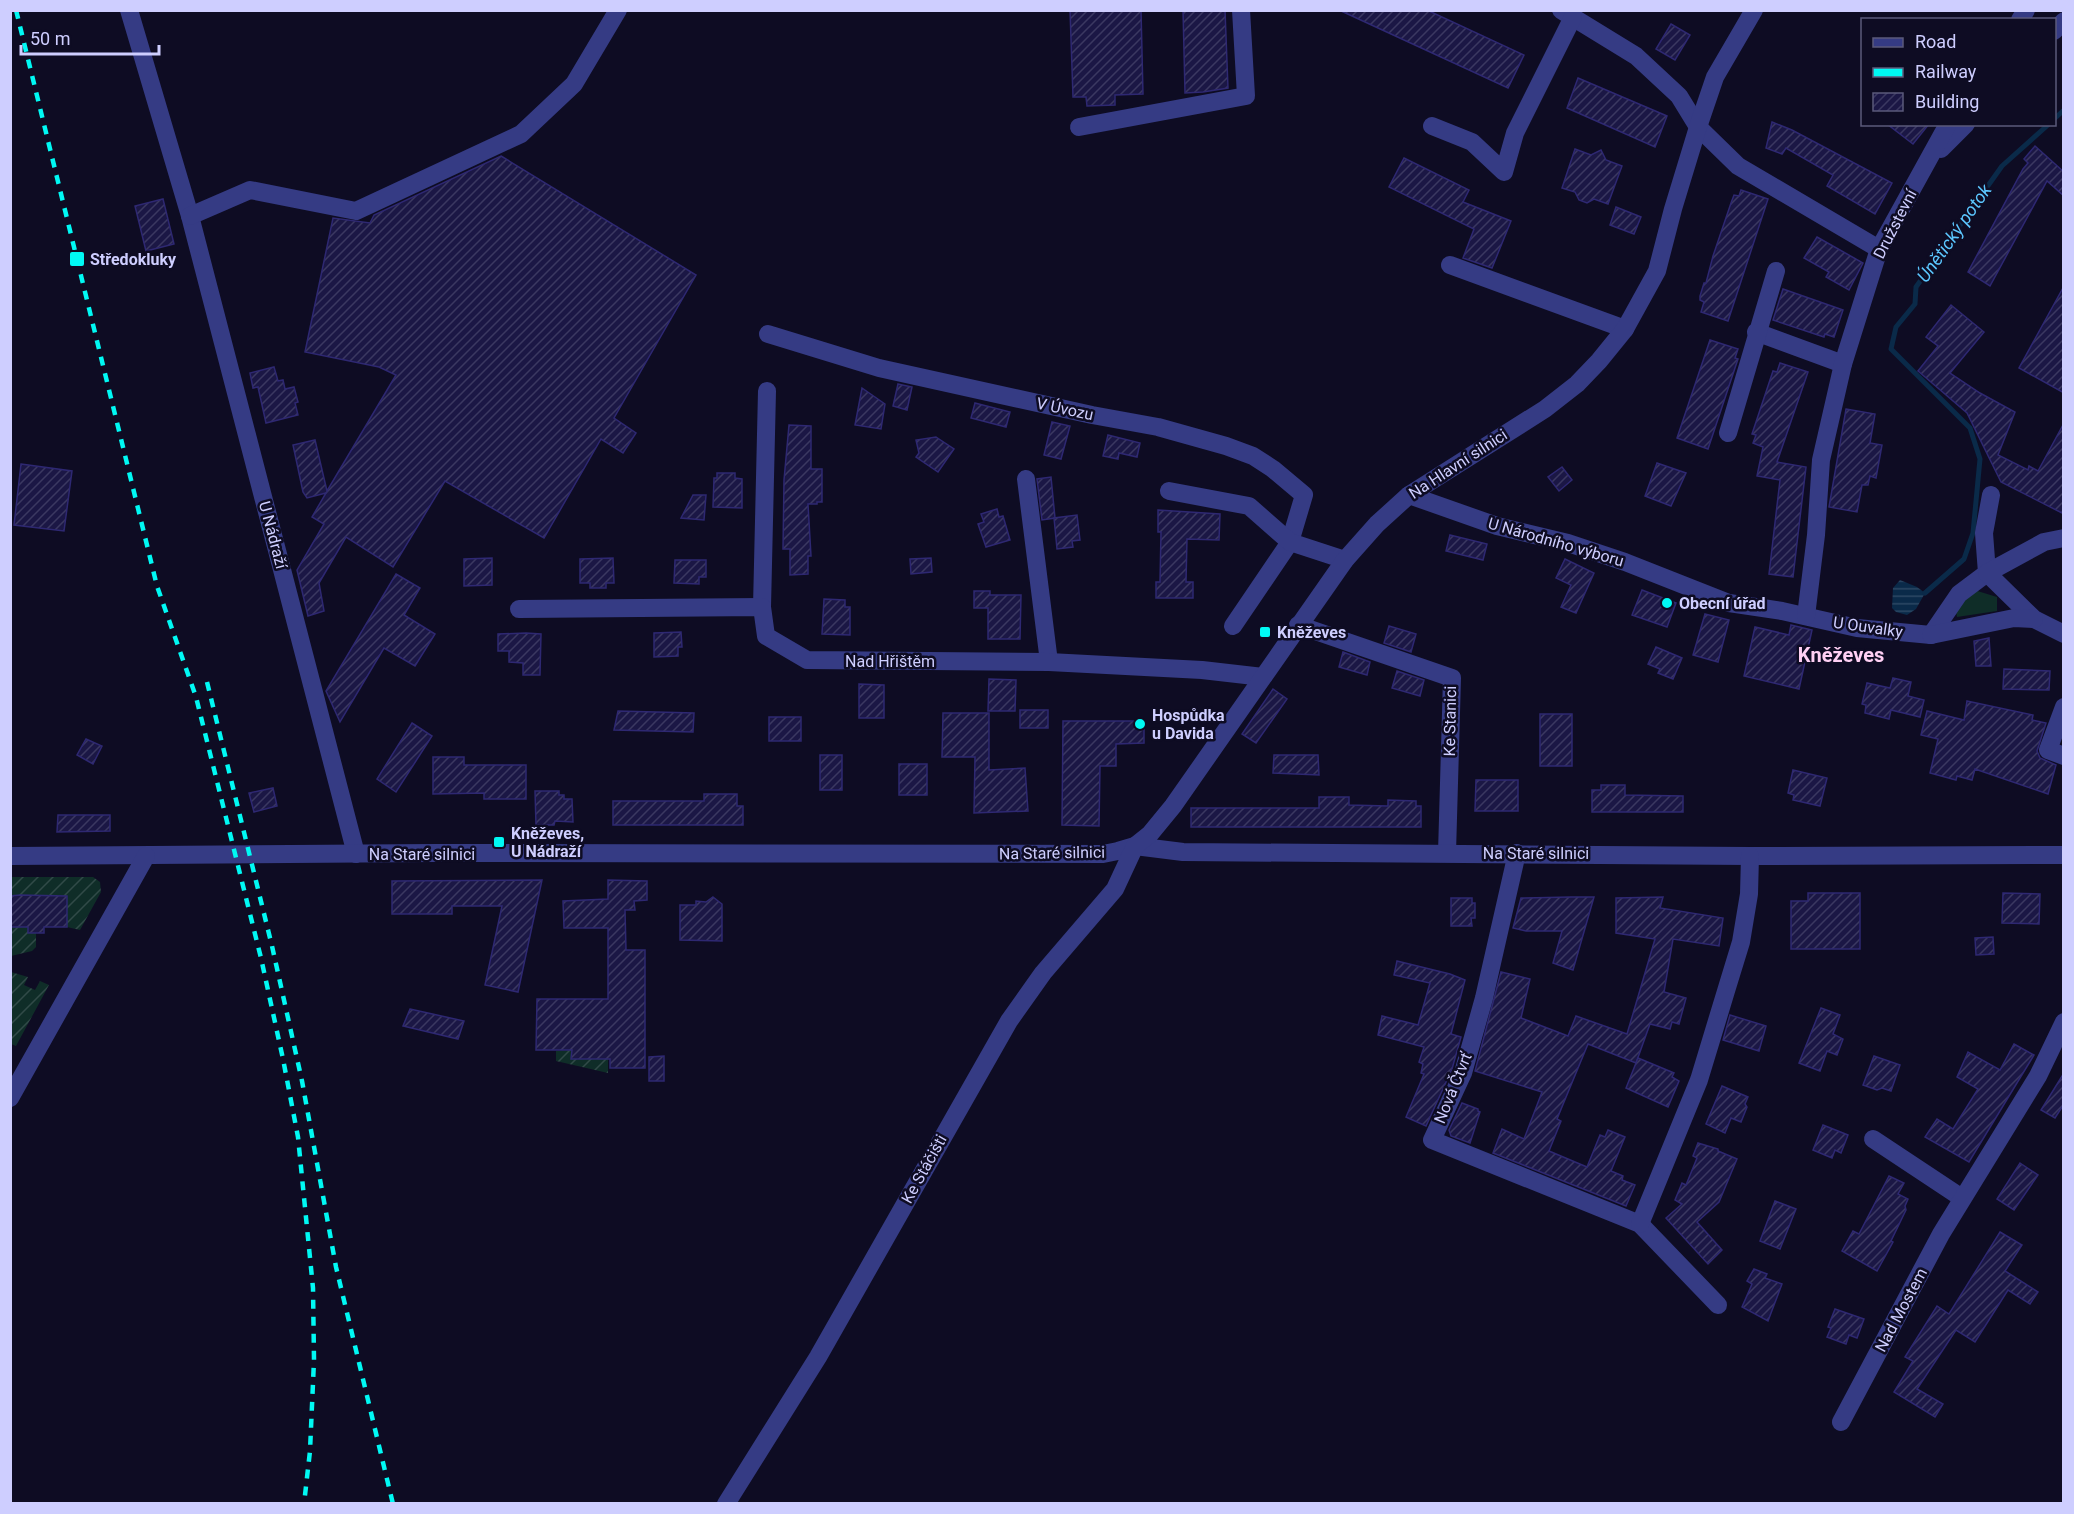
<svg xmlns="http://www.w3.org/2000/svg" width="2074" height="1514" font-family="Roboto,sans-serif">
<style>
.green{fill:#0f2d28}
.garden{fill:url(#garden-furrows)}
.water{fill:url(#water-rules)}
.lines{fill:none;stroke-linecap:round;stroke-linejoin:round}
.stream{stroke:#0a2a49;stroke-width:5}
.building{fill:url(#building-hatch);stroke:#2e2872;stroke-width:1.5}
.minor{stroke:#353b84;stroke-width:18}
.rail{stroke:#00f9f4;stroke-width:4.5;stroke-dasharray:9 8;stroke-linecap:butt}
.poi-dot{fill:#00f9f4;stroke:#0e0c23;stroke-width:2}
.labels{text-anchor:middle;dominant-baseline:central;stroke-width:5;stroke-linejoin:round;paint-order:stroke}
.street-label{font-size:16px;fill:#ceceff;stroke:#0e0c23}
.poi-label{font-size:16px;font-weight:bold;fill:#ceceff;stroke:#0e0c23;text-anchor:start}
.water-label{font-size:18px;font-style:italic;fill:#5cc7ff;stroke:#0e0c23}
.quarter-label{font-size:20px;font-weight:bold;fill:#ffd0f4;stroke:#0e0c23}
</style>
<defs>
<pattern id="garden-furrows" width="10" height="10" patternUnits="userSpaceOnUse" patternTransform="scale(1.5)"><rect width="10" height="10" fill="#0f2d28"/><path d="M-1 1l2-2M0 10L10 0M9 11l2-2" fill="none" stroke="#314a48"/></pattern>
<pattern id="water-rules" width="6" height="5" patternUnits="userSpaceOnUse" patternTransform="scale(1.5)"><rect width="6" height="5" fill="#0a2a49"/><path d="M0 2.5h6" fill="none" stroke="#2c4864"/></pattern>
<pattern id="building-hatch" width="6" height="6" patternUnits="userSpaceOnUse" patternTransform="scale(1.5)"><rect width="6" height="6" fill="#1b1745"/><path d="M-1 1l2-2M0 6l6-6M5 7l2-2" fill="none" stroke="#3b3861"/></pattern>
</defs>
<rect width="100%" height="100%" fill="#0e0c23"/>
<path class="green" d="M1971,589l26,8v14l-40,6 -2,-11z"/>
<g class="garden">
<path d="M10,877h83l7,5 1,10 -21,38 -13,-3 -1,-31 -46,-1 -9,1z"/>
<path d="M10,927h18v6h8v14l-4,4 -21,5z"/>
<path d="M11,972l17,5 -4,8 11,5 5,-9 9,4 -33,61 -5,-2z"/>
<path d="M572,1050l-1,8 37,1v14l-52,-12v-10z"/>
</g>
<path class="water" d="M1900,580l17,7 8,6 -9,16 -9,6 -11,-3 -4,-4 1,-20z"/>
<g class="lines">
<g class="stream">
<path d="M2054,119l10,-9"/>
<path d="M1925,593l39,-34 9,-26 7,-74 -10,-31 -79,-79 5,-22 19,-23 1,-17 86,-121 47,-42"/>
</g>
</g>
<g class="building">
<path d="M1070,10h71l2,84 -28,1v10l-28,1 -1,-9h-13z"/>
<path d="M1183,10h42l3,78 -25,4 -18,1z"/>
<path d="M1339,10h88l97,45 -16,33z"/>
<path d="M1671,24l19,11 -15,25 -19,-11z"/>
<path d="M1578,78l89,38 -12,31 -88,-39z"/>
<path d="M1772,122l20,8 100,53 -17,31 -48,-28 6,-11 -47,-27 -4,6 -16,-6z"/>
<path d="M1887,124h42l-16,20z"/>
<path d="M2035,146l29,26v24l-17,-15 -57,105 -22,-14 55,-103 5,-6 -4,-4z"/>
<path d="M1575,149l16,6 10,-5 5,10 16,6 -14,38 -14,-5 -7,4 -8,-3 -4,-8 -13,-4z"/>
<path d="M501,156l195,119 -82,143 22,15 -13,20 -22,-14 -57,99 -99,-57 -52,86 -47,-30 -27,46 5,28 -16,5 -11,-46 27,-46 -12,-7 14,-24 -19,5 -4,-6 -10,-47 22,-5 12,51 69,-116 -17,-8 -74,-15 28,-134 37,5 4,-8z"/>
<path d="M1404,158l65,32 -6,12 48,19 -19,47 -29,-10 11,-29 -85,-42z"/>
<path d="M1741,190l27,9 -40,122 -27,-9 3,-10 -4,-2v-4l4,-13h2l7,-27 18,-53 3,-8 5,1z"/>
<path d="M163,199l11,45 -28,7 -11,-45z"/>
<path d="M1616,207l25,10 -7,17 -24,-9z"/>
<path d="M1817,237l46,26 -14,27 -23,-13 3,-5 -25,-14z"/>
<path d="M2064,286v107l-45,-25z"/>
<path d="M1783,289l60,21 -9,27 -9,-3 -1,3 -51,-17z"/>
<path d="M1951,305l33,27 -34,41 30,20 35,19 -17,43 30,15 1,-4 9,5 26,-48v91l-63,-32 -34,-69 -49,-42 20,-25 -12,-9z"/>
<path d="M1710,340l28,9 -3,9 3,1 -30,90 -31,-11z"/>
<path d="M1780,363l28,9 -31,90 29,5 -13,110 -24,-3 11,-94 -23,-4 6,-29 -10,-4 3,-8 -4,-1 21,-63 4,1z"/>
<path d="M274,367l4,14 5,-1 2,9 9,-2 4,15 -3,1 3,12 -32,8 -8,-36 -5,1 -3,-15z"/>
<path d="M898,384l14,3 -5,23 -14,-4z"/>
<path d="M862,388l23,16 -4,25 -26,-4z"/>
<path d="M975,403l35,9 -4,15 -35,-9z"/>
<path d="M1846,409l29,5 -5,29 12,2 -6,33 -6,-2 -2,9h-6l-5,27 -28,-5z"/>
<path d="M1052,422l18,4 -9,33 -17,-4z"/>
<path d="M789,425l22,1v43h11v33h-5v2h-9l3,52h-3v18l-18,1v-26h-7l1,-69z"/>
<path d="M1108,435l32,8 -3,14 -18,-4 -1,6 -15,-3z"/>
<path d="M936,437l18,12 -16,23 -22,-15 3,-4 -3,-13z"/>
<path d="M1657,463l29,10 -15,33 -26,-10z"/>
<path d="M21,464l51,7 -8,60 -50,-6z"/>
<path d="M1562,467l10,13 -13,11 -11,-14z"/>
<path d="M717,473h18v5l7,1v29l-29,-1 1,-29h3z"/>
<path d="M1051,477l4,41 -13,2 -5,-41z"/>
<path d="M693,495h13l-2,25 -23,-2z"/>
<path d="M997,509l2,8 4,-1 7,24 -24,7 -8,-23 6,-2 -3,-8z"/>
<path d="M1158,510l62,4 -1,26 -32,-1 -1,43h7v16h-37v-16h4l1,-50h-3z"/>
<path d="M1077,515l3,25 -8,1 1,6 -16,2 -3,-31z"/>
<path d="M1450,535l37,9 -4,16 -37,-9z"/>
<path d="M492,558v27l-28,1v-27z"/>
<path d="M613,558l1,25h-8v5h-16v-5h-10v-24z"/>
<path d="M931,558l1,14 -21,2 -1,-15z"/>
<path d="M1565,559l29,14 -18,40 -15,-6 10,-22 -15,-7z"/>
<path d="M675,560h31v17h-7v7l-25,-1z"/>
<path d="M396,574l24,14 -16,27 31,19 -20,32 -31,-18 -44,74 -14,-31z"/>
<path d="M1642,590l34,13 -9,24 -35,-12z"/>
<path d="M974,591h16v4h31l-1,44h-32v-31h-14z"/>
<path d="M824,599l21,1v7h5v28l-28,-1z"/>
<path d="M1705,614l24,6 -11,42 -25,-7z"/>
<path d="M1791,625l21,5 -13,59 -55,-13 11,-49 34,8z"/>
<path d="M1389,626l27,8 -5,18 -27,-9z"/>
<path d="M681,632l1,15h-4v9l-24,1v-24z"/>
<path d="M526,633l15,1 -1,41h-17v-12l-14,-1v-11h-11v-17z"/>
<path d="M1989,638l2,28h-15l-2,-25z"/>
<path d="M1656,647l26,11 -9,21 -15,-6 2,-4 -12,-5z"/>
<path d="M1343,652l27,10 -3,13 -28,-8z"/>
<path d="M2004,669l46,2 -1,19 -46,-1z"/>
<path d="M1397,671l27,9 -4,16 -28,-8z"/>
<path d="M1893,678l18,4 -3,14 16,4 -4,17 -29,-7 -2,9 -24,-6 1,-8 -4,-1 5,-21 23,5z"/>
<path d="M989,679l27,1 -1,31h-27z"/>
<path d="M859,684l25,1v33h-25z"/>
<path d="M1273,689l14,10 -31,44 -14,-9z"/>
<path d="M1967,701l66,14 -1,5 14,3 -9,28 3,7 16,7 -8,29 -73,-25 -3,11 -15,-4 -1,4 -26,-7 8,-34 -17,-4 6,-24 37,9z"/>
<rect x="1020" y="710" width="28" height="18"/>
<path d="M618,711l76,2 -1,19 -79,-2z"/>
<path d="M943,713h46v57l36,-2 3,43 -54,2 1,-56h-33z"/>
<rect x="1540" y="714" width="32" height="52"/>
<rect x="769" y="717" width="32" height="24"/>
<path d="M1063,721h81v22l-28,1v22h-16l-1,60 -37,-1z"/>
<path d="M412,723l20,13 -36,56 -19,-13z"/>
<path d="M86,739l16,7 -9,18 -16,-9z"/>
<rect x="820" y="755" width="22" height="35"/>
<path d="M1274,755h44l1,20 -46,-2z"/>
<path d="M433,757h31v8h62v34h-42v-6l-51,1z"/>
<rect x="899" y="764" width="28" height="31"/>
<path d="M1793,770l34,8 -7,28 -27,-6 1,-5 -6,-2z"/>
<path d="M1476,780h42v31h-43z"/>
<path d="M1601,785h24v10l58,1v16h-91v-22h9z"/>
<path d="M273,788l4,18 -23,6 -5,-19z"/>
<path d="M535,791h24v4h5v4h8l1,23 -18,-1 -1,4h-18z"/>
<path d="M704,794h33v12h6v19h-130v-24h91z"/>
<path d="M1319,797h30v8l39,1v-6l28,1v5h5v21h-230v-19h128z"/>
<path d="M58,815h52v16l-53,1z"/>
<path d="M542,880l-24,112 -33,-7 17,-79h-50v8h-60v-33z"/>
<path d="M608,880l39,1v19l-13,1 1,9h-10l1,40h19v118h-35v-9h-39l1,-9h-36l1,-51h71v-71h-44l-1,-27 45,-2z"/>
<path d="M1808,893h52v56h-69v-48h17z"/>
<path d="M2003,893l37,1 -1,30 -37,-1z"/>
<path d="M20,895l47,1v31h-23v6h-16v-6h-18v-31z"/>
<path d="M713,897l9,7v37l-42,-1v-35h16v-4l10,1z"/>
<path d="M1571,897h23l-21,73 -20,-7 9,-32h-36l-13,-3 8,-30z"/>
<path d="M1663,897l-3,11 63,10 -4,28 -46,-7 -9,53 22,6 -7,26 -7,-2 -2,7 -20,-5 -14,39 -48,-19 -31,75 4,2 -12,30 38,16 13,-32 5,2 3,-7 17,7 -14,34 12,5 -1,4 13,5 -9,21 -133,-53 9,-24 22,10 18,-47 -67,-21 26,-99 29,7 -9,39 47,18 8,-20 51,18 28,-95 -39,-6v-35z"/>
<path d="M1451,898h21v5h3v15h-4l1,8h-21z"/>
<path d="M1993,937l1,17 -18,1 -1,-17z"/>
<path d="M1397,961l53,13 15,6 -14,54 10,3 -9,32 -26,57 -20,-9 18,-43 -3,-1 2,-9 -4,-2 5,-15 -46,-12 4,-19 36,9 12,-42 -36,-8z"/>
<path d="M1821,1008l19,7 -7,19 10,5 -6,16 -10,-4 -7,20 -21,-8z"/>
<path d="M410,1009l54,12 -6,18 -55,-13z"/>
<path d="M1730,1015l36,11 -7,25 -36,-11z"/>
<path d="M2014,1044l20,11 -65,107 -44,-25 12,-18 16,10 25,-40 -21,-12 11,-25 32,18z"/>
<path d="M664,1056v25h-15v-24z"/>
<path d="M1874,1056l26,9 -9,26 -9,-3 -5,2 -14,-5z"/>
<path d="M1638,1058l36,15 -2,4 7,4 -11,26 -42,-19z"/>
<path d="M2064,1073v31l-9,14 -14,-8z"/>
<path d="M1722,1086l26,11 -3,7 2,3 -6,15 -10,-4 -6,15 -19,-9z"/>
<path d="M1462,1103l16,6v2l2,1 -10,31 -19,-7 -2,-6z"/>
<path d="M1823,1125l25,10 -7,18 -6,-3 -3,8 -19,-8z"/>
<path d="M1698,1143l20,6v2l19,8 -18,43 -22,20 25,28 -14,14 -42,-46 16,-14 -7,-4 7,-17 4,2 11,-27 -4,-2z"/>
<path d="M2020,1163l18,12 -24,35 -17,-11z"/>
<path d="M1889,1176l15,7 -6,11 10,5 -3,7 1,4 -15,31 2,1 -16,29 -35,-20 11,-20 6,3z"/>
<path d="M1775,1201l21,8 -16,40 -20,-8z"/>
<path d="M2000,1232l22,13 -17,26 33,21 -8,12 -22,-14 -33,52 -19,-12 -39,59 26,15 -8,13 -41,-25 19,-31 -8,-4 32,-51 12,8z"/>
<path d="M1754,1269l13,5 -2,4 17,6 -14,37 -26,-14 10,-23 -5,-3z"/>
<path d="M1835,1309l29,10 -7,19 -8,-3 -3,9 -19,-7 4,-9 -3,-1z"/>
</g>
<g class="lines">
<g class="minor">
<path d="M129,10l61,206 166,638"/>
<path d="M1561,10l75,46 43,40 19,31 40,39 141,83"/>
<path d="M2020,20l6,-10"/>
<path d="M2054,31l10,-10"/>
<path d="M1432,126l40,16 32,30 11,-39 58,-116"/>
<path d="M1079,127l167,-31 -5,-86"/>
<path d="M1941,149l25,-25"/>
<path d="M190,216l60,-26 106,21 165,-77 53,-50 44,-74"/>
<path d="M1450,265l175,64"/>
<path d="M1756,332l87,32"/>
<path d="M768,334l111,34 213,47 66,12 68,19 27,10 20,13 31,26 -14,47 -57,84"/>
<path d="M1728,433l48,-162"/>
<path d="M1026,479l23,183"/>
<path d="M1169,491l80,15 41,36 55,18"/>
<path d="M1409,495l88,31 71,17 57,19 104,41 53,8 75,17 74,7 28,-41 28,-21 -3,-40 7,-38"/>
<path d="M2064,538l-20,4 -57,31 47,46 30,15"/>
<path d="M762,607l5,-216"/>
<path d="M519,609l243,-2 4,29 41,24 242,2 153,8 61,7"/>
<path d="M1806,616l10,-81 5,-75 22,-96 36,-115 69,-125"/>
<path d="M1298,625l154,53 -5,175"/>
<path d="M1931,635l83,-17 20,1"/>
<path d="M2064,707l-16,43 16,6"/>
<path d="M1517,853l-33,145 -21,75 -31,67 208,84 78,81"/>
<path d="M10,856l425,-3 668,1 15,-3 17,-5 48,6 567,4 314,-1"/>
<path d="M10,1098l136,-242"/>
<path d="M1873,1139l89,59"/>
<path d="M1640,1224l59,-144 27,-89 15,-49 8,-48 1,-38"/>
<path d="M1841,1422l100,-188 97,-158 26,-54"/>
<path d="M726,1504l92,-147 191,-336 34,-48 72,-84 20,-43 15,-12 23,-28 172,-246 32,-36 32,-29 136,-86 32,-25 22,-23 26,-32 32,-58 16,-62 25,-82 17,-50 39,-67"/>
</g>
<g class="rail">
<path d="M16,10l141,576 39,111 65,261 22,101 15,78 15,151 1,72 -4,91 -6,53"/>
<path d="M207,682l65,264 30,135 34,186 57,237"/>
</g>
</g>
<g class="poi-dot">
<rect x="69" y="251" width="16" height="16" rx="3"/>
<circle cx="1667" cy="603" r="6"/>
<rect x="1259" y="626" width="12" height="12" rx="3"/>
<circle cx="1140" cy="724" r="6"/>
<rect x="493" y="836" width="12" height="12" rx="3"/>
</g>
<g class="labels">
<g class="street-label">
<text transform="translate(1895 224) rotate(-63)">Družstevní</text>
<text transform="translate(1065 409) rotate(12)">V Úvozu</text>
<text transform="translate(1458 464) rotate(-33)">Na Hlavní silnici</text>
<text transform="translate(273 535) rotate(75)">U Nádraží</text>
<text transform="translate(1556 542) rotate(16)">U Národního výboru</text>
<text transform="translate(1868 627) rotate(8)">U Ouvalky</text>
<text x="890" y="661">Nad Hřištěm</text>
<text transform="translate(1450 721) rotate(-89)">Ke Stanici</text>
<text transform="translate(1052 853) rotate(-1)">Na Staré silnici</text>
<text x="1536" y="853">Na Staré silnici</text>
<text x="422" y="854">Na Staré silnici</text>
<text transform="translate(1453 1088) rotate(-68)">Nová Čtvrť</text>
<text transform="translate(924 1169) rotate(-61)">Ke Stáčišti</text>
<text transform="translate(1901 1310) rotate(-62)">Nad Mostem</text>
</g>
<g class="poi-label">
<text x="90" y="259">Středokluky</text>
<text x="1679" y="603">Obecní úřad</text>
<text x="1277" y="632">Kněževes</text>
<text x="1152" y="715">Hospůdka<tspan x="1152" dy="18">u Davida</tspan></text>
<text x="511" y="833">Kněževes,<tspan x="511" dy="18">U Nádraží</tspan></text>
</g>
<g class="water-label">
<text transform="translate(1954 233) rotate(-55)">Únětický potok</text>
</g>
<g class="quarter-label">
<text x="1841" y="655">Kněževes</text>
</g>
</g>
<rect width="2074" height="1514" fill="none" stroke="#ceceff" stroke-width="24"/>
<rect x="1861" y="18" width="195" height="108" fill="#0e0c23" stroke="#5b5a7b" stroke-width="1.5"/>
<rect x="1873" y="38" width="30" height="9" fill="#353b84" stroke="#5b5a7b" stroke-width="1.5"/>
<text x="1915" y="48" font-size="18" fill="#ceceff">Road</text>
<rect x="1873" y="68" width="30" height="9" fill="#00f9f4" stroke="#5b5a7b" stroke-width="1.5"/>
<text x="1915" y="78" font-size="18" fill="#ceceff">Railway</text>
<rect x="1873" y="93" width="30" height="18" fill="url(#building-hatch)" stroke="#5b5a7b" stroke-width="1.5"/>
<text x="1915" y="108" font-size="18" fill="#ceceff">Building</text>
<path d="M21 45v9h138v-9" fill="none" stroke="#ceceff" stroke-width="3"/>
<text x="30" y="45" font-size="18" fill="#ceceff" stroke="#0e0c23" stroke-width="4.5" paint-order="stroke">50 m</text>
</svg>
